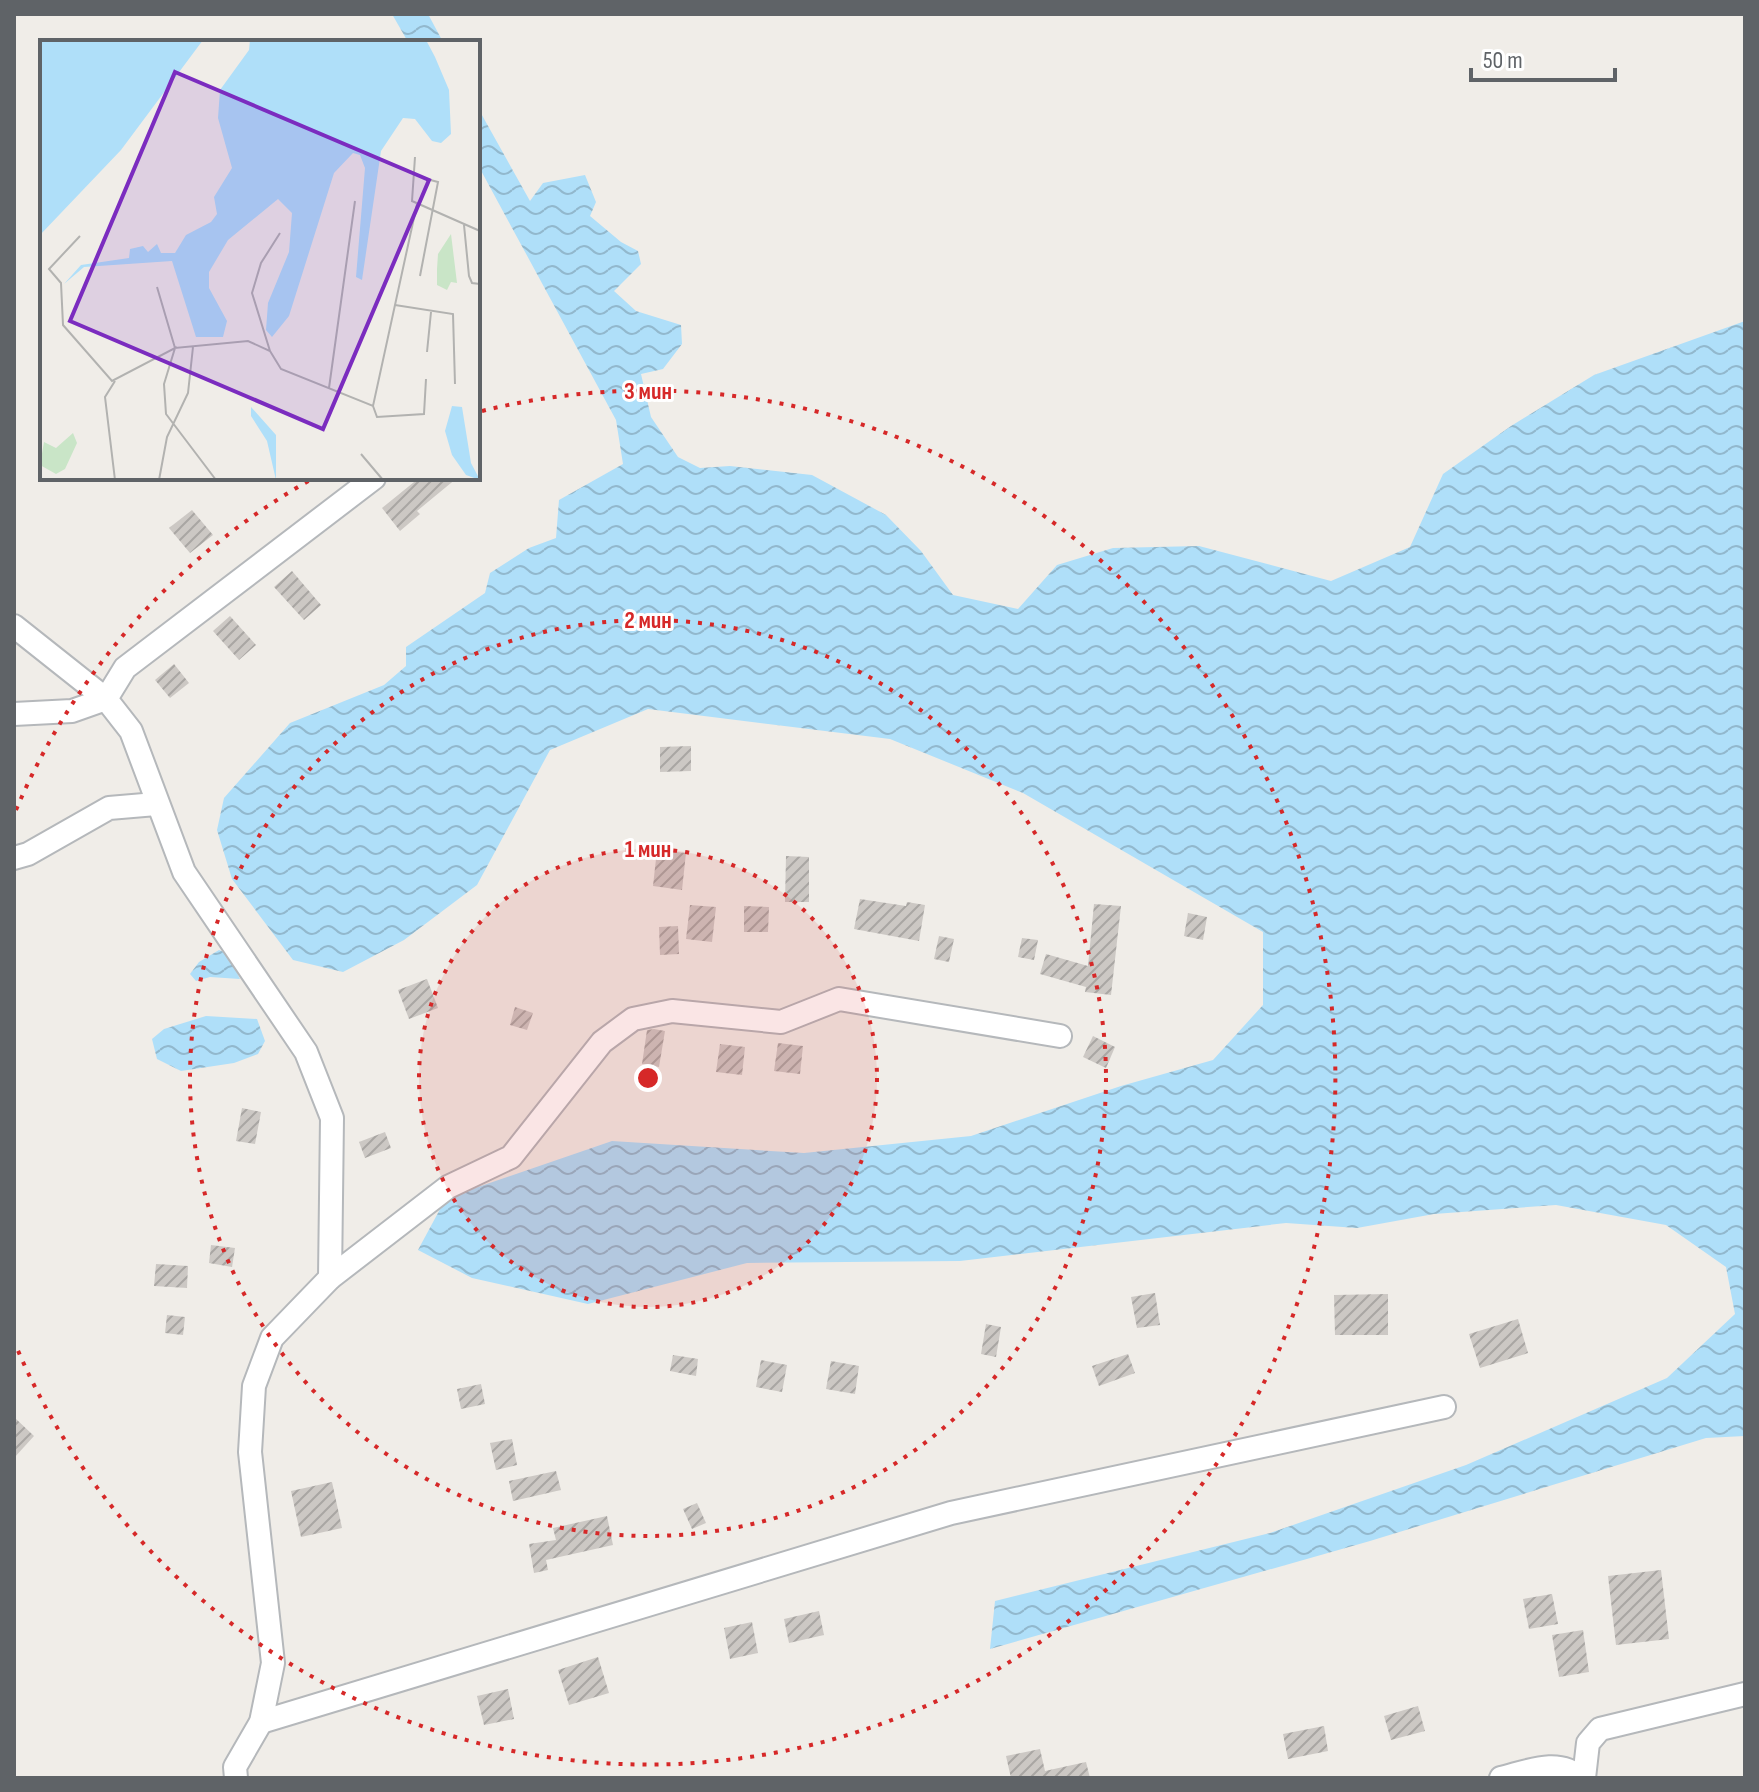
<svg xmlns="http://www.w3.org/2000/svg" width="1759" height="1792" font-family="'Sofia Sans Condensed',sans-serif">
<style>
.water{fill:url(#water-waves)}
.building{fill:url(#building-hatch)}
.lines{fill:none;stroke-linecap:round;stroke-linejoin:round}
.street-casing{stroke:#b5b8bb;stroke-width:26}
.street{stroke:#fff;stroke-width:22}
.ring{fill:none;stroke:#d62828;stroke-width:4;stroke-dasharray:4 8}
.inset-road{fill:none;stroke:#b2b2b0;stroke-width:2}
.view{fill:#7b2cbf;fill-opacity:0.15;stroke:#7b2cbf;stroke-width:4}
.inset-edge{fill:none;stroke:#5f6367;stroke-width:4}
.centre{fill:#d62828;stroke:#fff;stroke-width:4}
.ring-label{font-size:24px;text-anchor:middle;font-weight:bold;fill:#d62828;stroke:#fff;stroke-width:6;stroke-linejoin:round;paint-order:stroke}
</style>
<defs>
<pattern id="water-waves" width="16" height="10" patternUnits="userSpaceOnUse" patternTransform="scale(2)"><rect width="16" height="10" fill="#afdff9"/><path d="M0 5q4-4 8 0t8 0" fill="none" stroke="#92b8cd"/></pattern>
<pattern id="building-hatch" width="6" height="6" patternUnits="userSpaceOnUse" patternTransform="scale(2)"><rect width="6" height="6" fill="#ccc8c4"/><path d="M-1 1l2-2M0 6l6-6M5 7l2-2" fill="none" stroke="#a9a6a3"/></pattern>
</defs>
<rect width="100%" height="100%" fill="#f0ede8"/>
<g class="water">
<path d="M392,14h36l15,28h-35z"/>
<path d="M478,108l52,93 13,-18 42,-8 11,27 -6,14 31,26 17,9 3,13 -27,27 22,20 45,14 1,19 -19,25 -22,5 10,43 27,40 22,11 30,-2 82,9 74,40 35,36 32,44 65,14 39,-44 56,-17 86,-2 132,35 79,-34 33,-73 68,-48 83,-51 151,-54v1115l-39,2 -336,103 -380,108 5,-48 275,-68 196,-68 201,-87 68,-64 -9,-47 -60,-42 -110,-20 -122,9 -77,14 -71,-5 -326,38 -213,2 -159,41 -116,-26 -54,-28 28,-52 166,-57 192,12 167,-17 150,-50 92,-26 50,-55v-73l-240,-139 -133,-54 -242,-30 -98,41 -73,135 -73,55 -61,32 -50,-12 -61,-81 -15,-49 7,-32 66,-75 94,-38 22,-19v-19l79,-54 5,-20 39,-25 27,-10 3,-38 64,-36 -7,-44 -138,-255z"/>
<path d="M219,950l9,4 12,25 -30,-2 -14,4 -6,-7 9,-12z"/>
<path d="M206,1016l51,3 8,22 -7,13 -24,9 -53,8 -24,-12 -5,-20 12,-10z"/>
</g>
<g class="building">
<path d="M419,478h38l-40,33 3,3 -20,17 -18,-23z"/>
<path d="M192,510l21,25 -23,18 -21,-25z"/>
<path d="M292,571l29,34 -17,15 -30,-33z"/>
<path d="M230,616l26,29 -17,15 -26,-29z"/>
<path d="M174,664l15,19 -19,15 -15,-18z"/>
<path d="M691,746v25l-31,1v-25z"/>
<path d="M657,850l29,3 -4,37 -29,-4z"/>
<path d="M786,856l23,1v45h-24z"/>
<path d="M860,899l46,7 1,-4 18,3 -6,36 -65,-12z"/>
<path d="M1094,904l27,2 -10,89 -26,-3 1,-5 -46,-13 6,-20 42,12z"/>
<path d="M690,905l26,2 -4,35 -26,-3z"/>
<path d="M744,906l25,1 -1,25h-24z"/>
<path d="M1188,913l19,4 -4,23 -19,-4z"/>
<path d="M678,926l1,28 -19,1 -1,-28z"/>
<path d="M939,936l15,3 -5,23 -15,-3z"/>
<path d="M1022,938l16,2 -4,20 -16,-3z"/>
<path d="M427,979l11,29 -29,11 -11,-29z"/>
<path d="M515,1007l18,6 -6,17 -17,-5z"/>
<path d="M654,1029l11,2 -6,36 -17,-3 5,-34z"/>
<path d="M1093,1036l22,11 -9,21 -23,-11z"/>
<path d="M778,1043l25,3 -3,28 -26,-3z"/>
<path d="M720,1044l25,3 -3,28 -26,-3z"/>
<path d="M242,1108l19,4 -6,32 -19,-3z"/>
<path d="M385,1132l6,16 -26,10 -6,-16z"/>
<path d="M211,1245l24,3 -3,19 -23,-4z"/>
<path d="M156,1264l32,2 -1,22 -33,-2z"/>
<path d="M1155,1293l5,32 -23,3 -6,-31z"/>
<path d="M1388,1294v41h-53l-1,-40z"/>
<path d="M167,1315l18,2 -2,18 -18,-2z"/>
<path d="M1518,1319l10,34 -48,15 -11,-34z"/>
<path d="M986,1324l15,3 -5,30 -15,-3z"/>
<path d="M1128,1354l7,19 -36,13 -7,-20z"/>
<path d="M673,1355l25,4 -2,17 -26,-5z"/>
<path d="M761,1360l26,5 -5,27 -26,-5z"/>
<path d="M831,1361l28,5 -4,28 -29,-5z"/>
<path d="M481,1384l4,20 -24,5 -4,-20z"/>
<path d="M14,1417l20,19 -20,22z"/>
<path d="M512,1439l5,26 -21,5 -6,-27z"/>
<path d="M556,1471l5,19 -48,11 -4,-20z"/>
<path d="M332,1482l10,46 -41,9 -10,-46z"/>
<path d="M697,1503l9,20 -14,6 -9,-20z"/>
<path d="M607,1516l6,29 -67,15 2,10 -14,3 -5,-29 27,-4 -3,-12z"/>
<path d="M1661,1570l8,69 -53,6 -8,-69z"/>
<path d="M1552,1594l6,30 -29,5 -6,-30z"/>
<path d="M819,1611l5,24 -35,8 -5,-24z"/>
<path d="M752,1622l6,31 -28,6 -6,-31z"/>
<path d="M1583,1630l6,42 -30,5 -7,-42z"/>
<path d="M598,1657l11,36 -40,12 -11,-35z"/>
<path d="M508,1689l6,30 -30,6 -7,-29z"/>
<path d="M1418,1706l7,25 -34,9 -7,-24z"/>
<path d="M1324,1726l4,25 -40,8 -5,-25z"/>
<path d="M1040,1749l5,22 41,-9 4,16h-79l-5,-22z"/>
</g>
<g class="lines">
<defs>
<g id="street">
<path d="M14,626l92,73 -34,12 -58,3"/>
<path d="M14,858l14,-4 81,-46 47,-4"/>
<path d="M330,1278l118,-91 63,-30 91,-115 31,-23 39,-8 109,11 58,-23 221,37"/>
<path d="M261,1722l690,-209 493,-106"/>
<path d="M236,1778l-1,-11 26,-45 12,-59 -23,-211 4,-66 18,-48 58,-60 2,-160 -26,-66 -122,-180 -53,-141 -25,-32 19,-31 249,-190"/>
<path d="M1501,1778c25,-6 58,-21 79,0"/>
<path d="M1584,1778l4,-35 12,-14 145,-35"/>
</g>
</defs>
<use href="#street" class="street-casing"/>
<use href="#street" class="street"/>
</g>
<circle cx="648" cy="1078" r="229" fill="#d62828" fill-opacity=".12"/>
<g class="ring">
<circle cx="648" cy="1078" r="229"/>
<circle cx="648" cy="1078" r="458"/>
<path d="M16 810A687 687 0 0 1 310 480M482 411A687 687 0 1 1 16 1346"/>
</g>
<g transform="translate(40 40)">
<rect width="440" height="440" fill="#f0ede8"/>
<path d="M411,194l6,49 -6,-1 -4,8 -10,-5v-16l1,-15zM33,393l4,10 -12,26 -9,5 -16,-9 4,-23 12,6z" fill="#c9e5c7"/>
<path d="M0,0h163l-82,110 -81,85zM210,0h176l9,17 14,33 2,44 -10,9 -9,-2 -17,-22 -12,-1 -22,33 -19,129 -6,-3 9,-109 -5,-13 -7,-2 -19,20 -45,143 -17,21 -6,-7 2,-27 21,-51 3,-39 -14,-14 -50,41 -19,32v16l18,33 -4,16h-27l-24,-76 -88,6 -20,17 17,-19 48,-7 1,-9 13,-3 5,6 9,-8 4,9h14l11,-18 25,-13 6,-8 -3,-17 18,-29 -14,-50 2,-28 29,-40zM412,366l10,1 9,56 9,17 -14,-5 -14,-20 -7,-24zM211,367l25,28v45l-9,-39 -16,-25z" fill="#afdff9"/>
<path class="inset-road" d="M375,117l-3,44 68,30M424,185l5,51 3,7 8,1M40,196l-31,33 12,14 2,42 49,56 63,-33 -11,36 2,30 50,66M380,236l18,-94 -15,-4M117,247l18,61 73,-7 22,10 11,18 92,37 44,-202M355,265l58,9 2,70M230,311l-18,-58 9,-30 19,-30M387,312l4,-40M75,341l-10,16 10,83M289,348l26,-187M333,366l4,11 47,-3 2,-35M321,414l22,26M119,440l8,-43 21,-44 5,-46"/>
<path class="view" d="M135,32l254,108 -106,249 -253,-108z"/>
<rect width="440" height="440" class="inset-edge"/>
</g>
<circle cx="648" cy="1078" r="12" class="centre"/>
<g class="ring-label">
<text x="648" y="399">3 мин</text>
<text x="648" y="628">2 мин</text>
<text x="648" y="857">1 мин</text>
</g>
<rect width="1759" height="1792" fill="none" stroke="#5f6367" stroke-width="32"/>
<path d="M1471 68v12h144v-12" fill="none" stroke="#5f6367" stroke-width="4"/>
<text x="1483" y="68" font-size="24" fill="#5f6367" stroke="#ffffff" stroke-width="6" paint-order="stroke">50 m</text>
</svg>
